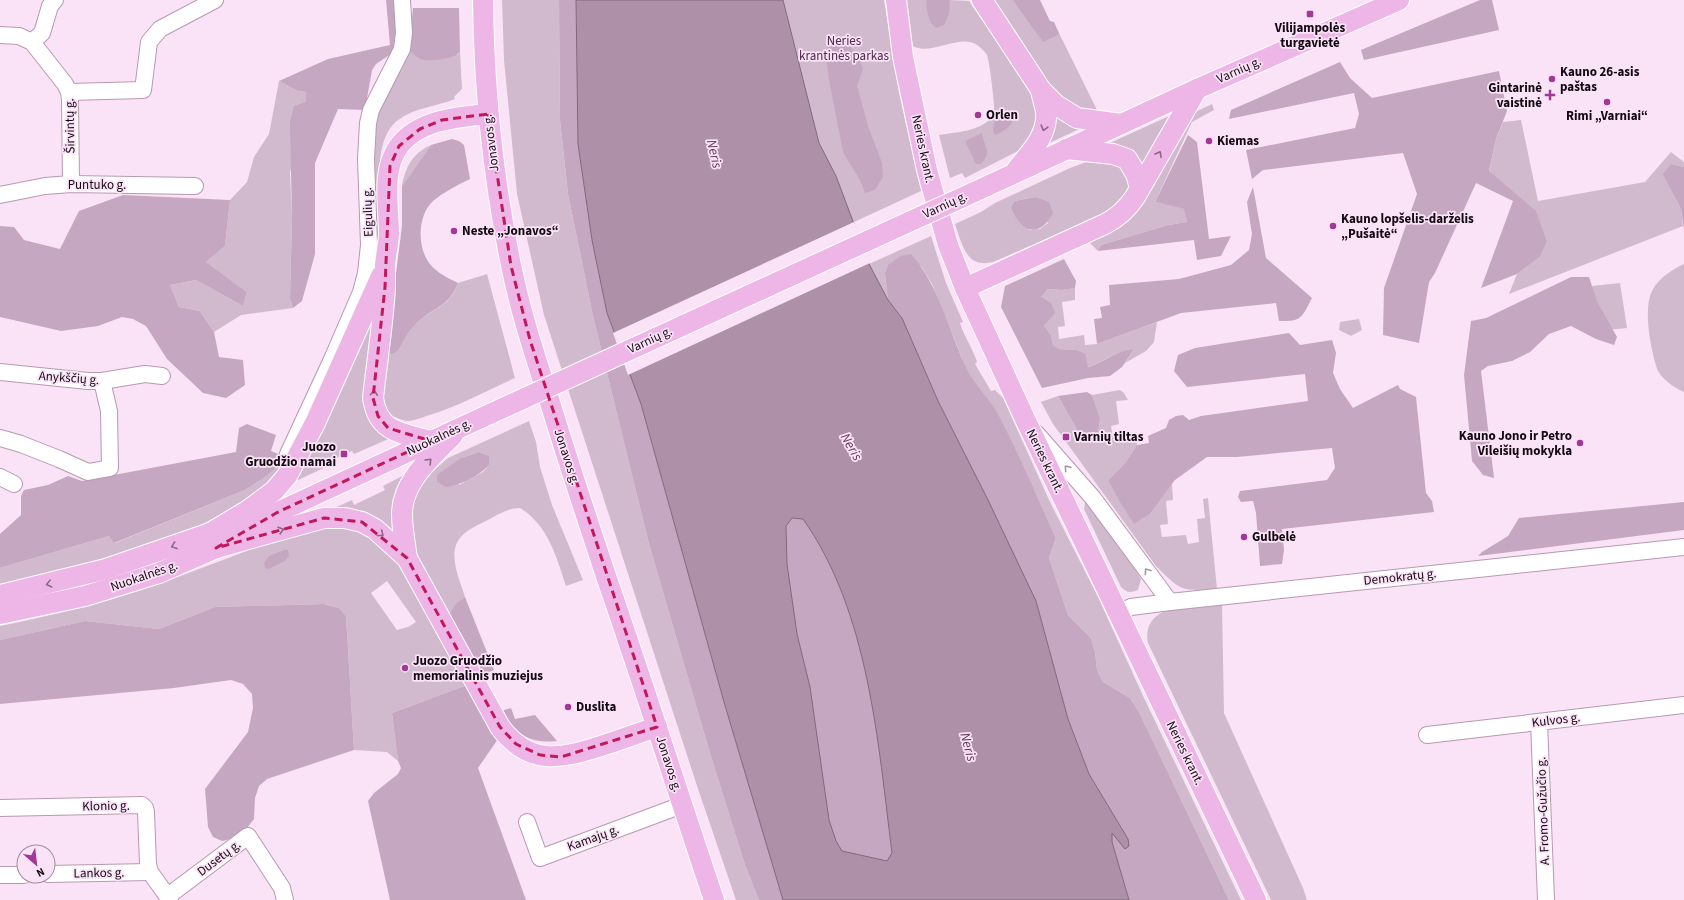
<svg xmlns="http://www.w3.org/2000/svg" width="1684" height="900" font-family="'Source Sans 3',sans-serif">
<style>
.green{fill:#d2bace;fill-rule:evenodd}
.forest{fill:#c6a7c1}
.water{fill:#ae91a9;stroke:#80687c;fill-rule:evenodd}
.pier{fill:#fbe3f7}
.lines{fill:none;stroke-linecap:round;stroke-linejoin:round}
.minor-casing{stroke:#b699b1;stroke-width:18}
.major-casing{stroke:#fff;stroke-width:22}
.minor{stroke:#fff;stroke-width:16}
.major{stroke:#eeb6e7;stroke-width:20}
.major-bridge-casing{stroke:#fff;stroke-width:22;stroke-linecap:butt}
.major-bridge{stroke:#eeb6e7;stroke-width:20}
.oneway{stroke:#8b6887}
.oneway2{stroke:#a19da0}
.marked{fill:none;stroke:#c2185b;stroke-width:3;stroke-dasharray:8 5;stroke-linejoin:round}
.poi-dot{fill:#a23798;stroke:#fbe3f7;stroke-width:1.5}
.labels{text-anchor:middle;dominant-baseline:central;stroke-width:3.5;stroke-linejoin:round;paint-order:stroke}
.poi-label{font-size:13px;font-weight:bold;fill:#130912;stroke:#fbe3f7;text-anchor:start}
.park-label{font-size:13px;fill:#50284c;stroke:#fbe3f7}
.street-label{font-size:13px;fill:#130912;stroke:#fbe3f7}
.water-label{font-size:14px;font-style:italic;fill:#61385c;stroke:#fbe3f7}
</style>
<rect width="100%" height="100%" fill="#fbe3f7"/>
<g class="green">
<path d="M502,0h57l1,120 8,74 25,122 56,228 60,206 36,115 14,35h-23l-38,-111 -154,-474 -27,-121 -13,-134z"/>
<path d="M783,0h101l15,93 22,98 -69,32 -16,-47 -17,-33z"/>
<path d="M907,0h19l3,18 21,-15v-3l19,1 64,94 5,25 -7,20 -11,10 -55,28 -3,-5 -12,5 -11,-43c17,-3 39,-3 52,-17 1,-1 3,-6 3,-8 1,-4 -5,-52 -7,-55 -3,-5 -11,-12 -17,-13 -16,-4 -43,13 -57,4z"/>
<path d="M992,0h22v2l43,33 2,-2 39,79 -9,2 -38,-23z"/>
<path d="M409,48l49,7 2,-3 2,37 -8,8 1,2c-20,8 -39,8 -57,21 -31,24 -13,90 -18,124 -2,19 -9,35 -17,52l7,-137 5,-48 27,-42z"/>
<path d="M279,81l19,10 8,1v10l-16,71 2,45 -2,80 3,10 -52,7 -27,17 -14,-21 -21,-4 -9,-22 26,-5 47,26 4,-14 -41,-30 19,-16 5,-46 17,-18 7,-25 15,-23z"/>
<path d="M1212,104l2,6 -22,12 -37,80 30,7 2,13 -19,3 -67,20 -3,6 -10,-10 105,-128z"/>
<path d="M1052,109l34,17 -41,19z"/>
<path d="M1178,112l-30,60c-14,-25 -23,-21 -49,-24z"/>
<path d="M1521,120l17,81 107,-19 26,-30 13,10v5l-13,-3 4,33 6,12 2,17 -174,68 8,-20 23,-17 7,-15 -58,-70 7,-33 7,-17z"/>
<path d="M431,145l-29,41c3,-19 11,-33 29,-41z"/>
<path d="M1097,158h15l18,19 -1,12 -8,16 -18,10 -110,47c-5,1 -11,2 -16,0 -13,-4 -18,-27 -22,-38l26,-12 14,-9 75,-35zM1035,197l13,26 -8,6 -11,1 -14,-29z"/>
<path d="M931,236l15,47 17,39 -3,1c4,14 13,25 17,39l-2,2 16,27 4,-1 8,8 47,104 48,95 46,101 97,202h-12l-89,-186 -10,-16 -27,-16 -6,-12 -2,-18 -4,-14 -23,-23 -19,-57 7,-20 -58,-123 -24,-33 -8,-14 -34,-84 -11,-18 -36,9 3,25 -19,-36z"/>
<path d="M1684,264v128c-8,-3 -22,-13 -26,-21 -7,-19 -16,-64 -5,-82 6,-11 20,-20 31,-25z"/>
<path d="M487,274l28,104c-27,12 -54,27 -82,36 -8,2 -16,6 -24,7 -9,0 -14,-6 -21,-5 -11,-19 -5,-43 -2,-63l12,-2c6,-11 12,-22 22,-31 17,-14 29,-13 38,-37z"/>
<path d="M1620,283l7,45 -29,3 -22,-42 16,-3z"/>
<path d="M1075,288v12l-13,2 3,24 -7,1 1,12 25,-4 1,10 12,-1 60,-22 -3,20 -8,9 -21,12 9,-14c-16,0 -31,14 -46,18l-12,-17 -17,-1 -6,-4 -2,-10 -7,-9 7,-9 -10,-20 7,-8 14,1z"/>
<path d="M378,305l-7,69 22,63 -39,17 -2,-3 -25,11 1,4 -32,15 26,-50z"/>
<path d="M1359,319l3,11 -11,6 -12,-6 1,-8z"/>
<path d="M1120,390l4,3 4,7 -12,1 3,23 -8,2 2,12 23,-3 1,10 -12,18 -17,17 43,33 21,-29 1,16 -7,1 2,23 -8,1 2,12 24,-2 2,9 11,-2 -2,-23 8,-1 -2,-19 5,-1 9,91c-36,2 -35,3 -61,-23l-103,-142 -12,-22 17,-6 22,39 17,6 3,-23 -8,-23z"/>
<path d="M529,421l7,21 4,25 12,38 31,75 -17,6c-10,-30 -18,-61 -46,-78 -13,0 -23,7 -34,13 -8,4 -20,9 -26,17 -13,16 0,42 5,59l-10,7 -6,11 -29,-52 -6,-15 -3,-39 4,-15 8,-14 25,-22zM479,452l10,4v9l-6,7 -24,13 2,-27z"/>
<path d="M284,456v17l-47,37 -32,13 -43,17 -87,27 -75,17v-16l109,-32 6,7 130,-53 20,-13 12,-10z"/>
<path d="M408,473l-8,73 -70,-36 22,-10 2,5 31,-15 -2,-4z"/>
<path d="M1085,503h2l4,4 46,65 4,7 -3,11c-8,3 -11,3 -17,-3l-37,-78z"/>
<path d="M327,522l33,4 37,31 70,128 -75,28 6,48 -11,-9 -33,-2 -8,-134 -7,-8 -15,-4 -109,3 -56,22 -74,-8 -85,19v-14c49,-10 97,-21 144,-37 62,-21 121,-47 183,-67zM387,581l29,41 -8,5 -11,3 -26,-37z"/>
<path d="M1222,605l2,108 79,175 4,12h-36l-123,-257c-3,-15 3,-26 17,-32z"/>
</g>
<g class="forest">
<path d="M386,0h9l1,13 -2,39 -18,12 -4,6 -7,40 -27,-1 -23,54v91l-13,47 -9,7 -3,-10 2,-80 -2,-96 4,-16 12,-4v-10l-8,-1 -19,-10 49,-22 62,-14z"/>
<path d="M559,0h17l2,144 14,96 15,73 34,91 83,298 59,198h-24l-14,-35 -36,-115 -60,-206 -56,-228 -25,-122 -8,-74z"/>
<path d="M926,0h24l-1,14 -5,11 -8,3c-9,-7 -9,-17 -10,-28z"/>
<path d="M1014,0h26l10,21 4,1 5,11 -1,2 -15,7 -29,-40z"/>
<path d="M1480,0h12l7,30 -135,30 -3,-10z"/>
<path d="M413,8h46l1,44c-5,7 -28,9 -37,8 -6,-2 -11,-7 -14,-12z"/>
<path d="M841,36l16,19 6,14 -6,17 11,40 14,37 1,14 -8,13 -10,3 -4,-11 -18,-30 -14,-72 -3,-23 2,-15z"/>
<path d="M1340,62l10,16 22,20 127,-27 8,40 -11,28 -7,32 47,40 11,31 -7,15 -23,17 -36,14 32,-87 -37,-18 -41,90 -6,9 -10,61 -36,-8 1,-47 33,-94 -14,-41 -140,17 -11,9 -6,-29 109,-22 4,-14 -5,-21 -125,26 2,-9z"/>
<path d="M1010,112h4c2,10 -9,20 -19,23l-2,-4 1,-9z"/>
<path d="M982,133c2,15 11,18 -1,31h-5l-11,-23z"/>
<path d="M1188,135l9,7 12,97 22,-3 -10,20 -24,4 -3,-20 -96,11 3,-6 67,-20 19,-3 -3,-13 -29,-7z"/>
<path d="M452,139l7,2 5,4 6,34c-13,6 -26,13 -37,22 -16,15 -16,47 -3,63 7,9 18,14 28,19 -9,23 -21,23 -38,37 -10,9 -16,20 -22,31l-7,3 -5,-1 16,-127v-40l29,-41z"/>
<path d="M1671,164l13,3v63l-3,-21 -18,-35z"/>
<path d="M1253,187l13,71 46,40c-10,19 -10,24 -33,23l-3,-18 -95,10 -84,31 -3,-25 8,-1 -2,-11 10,-2 -1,-20 70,-6 52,-14 18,-15 3,-16 -5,-32z"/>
<path d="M123,195l107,5 -5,46 -19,16 41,30 -4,14 -47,-26 -26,5 9,22 21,4 14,21 5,25 24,3 2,25 -19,13 -23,-5 -36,-34 -21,-33 -13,-7 -11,-2 -24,9 -37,5 -61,-14v-91l14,1 10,13 36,9 19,-38z"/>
<path d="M1035,197l14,5 4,11c-14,27 -33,19 -42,-6l4,-6z"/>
<path d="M911,254c29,33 37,76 56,115 8,17 23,30 32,47 21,40 38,82 57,122l-7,20 19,57 23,23 4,14 2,18 6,12 27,16 10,16 89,186h-100l-17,-58v-10l16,7 -39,-65 -21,-55 -32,-118 -98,-200 -36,-83 -14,-18 -3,-26 3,-9 13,-9z"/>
<path d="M1064,259l12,22 -1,7 -13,2 -14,-1 -7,8 10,6 4,10 -11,13 7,9 2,10 6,4 17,1 9,4 3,13c16,-4 30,-18 46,-18l-12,18 -12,9 -22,2 -46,10 -41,-81 4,-21z"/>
<path d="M1571,277h18l8,24 20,36 -3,8 -18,-6 -25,-13 -22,8 -19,18 -18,9 -24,5 -7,5 13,107 -11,-3 -11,-14 -8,-86 7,-54 15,-3z"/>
<path d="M1289,333l11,12 32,-5 4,13 -3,20 7,16 13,19 45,-23 2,4 16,8 10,96 6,8 2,11 -152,17 2,21 -2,14 -22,2 -4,-53 -3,-12 -12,1 -3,-5 2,-6 87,-11 8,-12 -3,-20 -95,9h-30l-32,23 -24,33 -17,11 -14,-22 -12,-22 17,-17 12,-18 12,-2 -1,-7 18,-8 3,-8 7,-4 7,-1 6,5 12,-4 107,-15 -3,-27 -118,13 -13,-16 4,-16 17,-7z"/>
<path d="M1087,392l5,3 8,23 -3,23 -8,2 -9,-8 -22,-39z"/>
<path d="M247,424l29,11 -5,16 13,5 -7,11 -12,10 -20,13 -131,53 -5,-7 -109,32v-34l21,-19v-19l3,-6 24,-5 20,-9 14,5 154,-29 3,-24z"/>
<path d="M479,452l10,4v9c-11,12 -27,19 -43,22l-9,-5v-7l24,-17z"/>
<path d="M1684,502v28l-206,26 4,-4 26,-16 11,-18z"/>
<path d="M792,518l11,1c66,93 75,224 89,334l-5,8 -45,-10 -6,-10 -7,-21 -19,-133 -13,-53 -10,-70 -1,-38z"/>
<path d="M284,550h4l1,6 -4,5 -16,8 -4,-1 -1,-5 5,-7z"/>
<path d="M465,597l29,73 -12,5 -33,-60 6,-11z"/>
<path d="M324,604l15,4 7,8 8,134 -87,29 -8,7 -4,12 -1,21 -7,9 -16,11 -9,2 -9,-4 -5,-10 -3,-38 43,-57 5,-24 -1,-14 -9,-10 -12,-4 -57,8 -174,16v-64l85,-19 74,8 56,-22z"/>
<path d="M467,685l31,54 -20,29 48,132h-136l-22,-99 6,-8 24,-19 3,-6 -3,-7 -6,-48z"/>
<path d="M511,708l4,11 20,-4 22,26c-28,3 -41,-7 -56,-30z"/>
</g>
<path class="water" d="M576,0h207l36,143 17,33 33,88 19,36 14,18 36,83 50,99 48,101 32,118 21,55 39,65 1,7 -4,3 -13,-16v9l17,58h-346l-59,-198 -83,-298 -34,-91 -15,-73 -14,-96zM792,518l11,1c66,93 75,224 89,334l-5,8 -45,-10 -6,-10 -7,-21 -19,-133 -13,-53 -10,-70 -1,-38z"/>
<path class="pier" d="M854,222l16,41 -242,112 -15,-42z"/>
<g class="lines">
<defs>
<g id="minor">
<path d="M0,35l19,1 13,6 33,42 4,8 1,8 1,84"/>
<path d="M32,42l10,-9 8,-27 5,-6"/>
<path d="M69,92l74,-2 6,-48 11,-13 55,-29"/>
<path d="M0,195l45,-9 26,-2 124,2"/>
<path d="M0,372l88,9h14l43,-7 17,2"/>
<path d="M1036,433l57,65 77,104"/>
<path d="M0,438l21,6 38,15 29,13 22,-4 -1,-57 -7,-30"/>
<path d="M288,454l45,-97 28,-65 5,-19 3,-28 -3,-86 2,-36 3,-13 31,-61 2,-16 -2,-33"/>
<path d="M0,477l14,7"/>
<path d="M1118,613l13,-6 39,-5 514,-55"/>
<path d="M1539,722l7,178"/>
<path d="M1427,735l257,-30"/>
<path d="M0,808l142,-3 3,3 1,4 2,52 2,8 20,28"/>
<path d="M527,822l13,36 142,-53"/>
<path d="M48,874l102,-2"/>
<path d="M0,875h24"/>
<path d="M168,896l80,-60 34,52 3,12"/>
</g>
<g id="major">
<path d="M483,0c1,90 10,178 28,265 9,45 23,88 37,131 19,62 39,123 59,183 37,107 71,214 107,321"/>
<path d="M896,0l7,57 24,113 21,75 17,43 61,133 230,479"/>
<path d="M982,0l59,90 15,15 21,13 44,6"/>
<path d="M1066,149l47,5 14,5 9,15 4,14"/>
<path d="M1017,169c14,-17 31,-34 29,-57 -1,-7 -4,-15 -5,-22"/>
<path d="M972,193l225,-104 202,-89"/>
<path d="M965,288l140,-64c14,-7 22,-15 30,-27l62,-108"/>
<path d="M431,441c-29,-8 -53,-8 -58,-43 4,-37 10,-74 12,-111 0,-7 0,-15 0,-22 1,-10 3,-20 4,-30 0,-28 -8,-65 10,-89 20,-26 58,-29 89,-32"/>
<path d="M210,533l37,-22 27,-20 13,-15 28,-53 66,-147"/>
<path d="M216,548l108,-30h21l17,4 13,7 32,29 93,169c29,39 60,32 101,19 19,-6 37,-13 56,-19"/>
<path d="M407,558c-2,-14 -5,-29 -5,-44 0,-33 30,-57 51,-79"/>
<path d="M0,595l106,-26 116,-40"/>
<path d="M0,614l85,-18 74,-23 57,-25 62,-36 214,-99"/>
</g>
</defs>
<use href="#minor" class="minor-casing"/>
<use href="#major" class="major-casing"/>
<use href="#minor" class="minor"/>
<use href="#major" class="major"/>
<defs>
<path id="major-bridge" d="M492,413l480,-220"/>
</defs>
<use href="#major-bridge" class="major-bridge-casing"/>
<use href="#major-bridge" class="major-bridge"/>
</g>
<defs><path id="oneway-chevron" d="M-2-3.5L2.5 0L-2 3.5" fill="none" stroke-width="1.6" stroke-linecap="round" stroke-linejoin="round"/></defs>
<g class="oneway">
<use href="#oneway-chevron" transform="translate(1044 128) rotate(106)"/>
<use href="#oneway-chevron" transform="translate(1159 154) rotate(-61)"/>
<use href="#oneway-chevron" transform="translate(374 393) rotate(-86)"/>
<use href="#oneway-chevron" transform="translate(429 461) rotate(-46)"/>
<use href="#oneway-chevron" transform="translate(281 530) rotate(-16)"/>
<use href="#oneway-chevron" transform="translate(381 534) rotate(39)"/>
<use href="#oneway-chevron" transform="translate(174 546) rotate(160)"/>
<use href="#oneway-chevron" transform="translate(49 584) rotate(166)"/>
</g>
<g class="oneway2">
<use href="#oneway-chevron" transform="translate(1067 468) rotate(-131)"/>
<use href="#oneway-chevron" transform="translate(1147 571) rotate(-126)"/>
</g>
<path class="marked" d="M488,114l23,152 19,74 127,387 -96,30 -21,-2 -24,-11 -16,-17 -93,-169 -45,-36 -38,-4 -108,30 62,-36 153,-71 -43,-13 -10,-12 -5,-18 12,-111 5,-121 9,-20 21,-17 22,-9z"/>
<g class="poi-dot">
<rect x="1306" y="10" width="8" height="8" rx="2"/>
<circle cx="1552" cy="79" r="4"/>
<path d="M1548 89h4v4h4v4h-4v4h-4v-4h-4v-4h4z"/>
<circle cx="1607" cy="102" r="4"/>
<circle cx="978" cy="115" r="4"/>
<circle cx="1209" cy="141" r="4"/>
<circle cx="1333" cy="226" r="4"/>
<circle cx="454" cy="231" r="4"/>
<rect x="1062" y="433" width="8" height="8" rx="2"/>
<circle cx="1580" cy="443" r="4"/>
<rect x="340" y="450" width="8" height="8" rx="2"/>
<circle cx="1244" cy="537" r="4"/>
<circle cx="405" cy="668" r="4"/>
<circle cx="568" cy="707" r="4"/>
</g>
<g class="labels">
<g class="poi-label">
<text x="1310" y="28" text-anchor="middle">Vilijampolės<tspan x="1310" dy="15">turgavietė</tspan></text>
<text x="1560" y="72">Kauno 26-asis<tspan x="1560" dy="15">paštas</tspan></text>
<text x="1542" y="88" text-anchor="end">Gintarinė<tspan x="1542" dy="15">vaistinė</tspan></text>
<text x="986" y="115">Orlen</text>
<text x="1607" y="116" text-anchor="middle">Rimi „Varniai“</text>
<text x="1217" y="141">Kiemas</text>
<text x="1341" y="219">Kauno lopšelis-darželis<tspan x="1341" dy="15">„Pušaitė“</tspan></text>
<text x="462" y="231">Neste „Jonavos“</text>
<text x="1572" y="436" text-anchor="end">Kauno Jono ir Petro<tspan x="1572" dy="15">Vileišių mokykla</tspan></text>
<text x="1074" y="437">Varnių tiltas</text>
<text x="336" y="447" text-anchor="end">Juozo<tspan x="336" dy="15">Gruodžio namai</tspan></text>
<text x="1252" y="537">Gulbelė</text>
<text x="413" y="661">Juozo Gruodžio<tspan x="413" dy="15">memorialinis muziejus</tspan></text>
<text x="576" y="707">Duslita</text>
</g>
<g class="park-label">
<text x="844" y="41">Neries<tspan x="844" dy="15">krantinės parkas</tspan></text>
</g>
<g class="street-label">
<text transform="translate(1239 70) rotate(-24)">Varnių g.</text>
<text transform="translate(70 126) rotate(-91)">Širvintų g.</text>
<text transform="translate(491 143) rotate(-97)">Jonavos g.</text>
<text transform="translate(923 149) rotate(78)">Neries krant.</text>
<text x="97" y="185">Puntuko g.</text>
<text transform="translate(945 205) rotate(-25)">Varnių g.</text>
<text transform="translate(368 212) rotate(-92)">Eigulių g.</text>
<text transform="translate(650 340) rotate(-25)">Varnių g.</text>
<text transform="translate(69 378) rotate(4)">Anykščių g.</text>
<text transform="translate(439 437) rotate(-25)">Nuokalnės g.</text>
<text transform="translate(567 457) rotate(72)">Jonavos g.</text>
<text transform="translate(1045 461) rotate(64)">Neries krant.</text>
<text transform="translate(144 576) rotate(-19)">Nuokalnės g.</text>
<text transform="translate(1400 577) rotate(-6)">Demokratų g.</text>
<text transform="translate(1556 720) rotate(-7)">Kulvos g.</text>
<text transform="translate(1185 753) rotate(64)">Neries krant.</text>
<text transform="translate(669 764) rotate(72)">Jonavos g.</text>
<text transform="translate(106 806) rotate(-1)">Klonio g.</text>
<text transform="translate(1543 811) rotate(-92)">A. Fromo-Gužučio g.</text>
<text transform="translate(593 838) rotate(-20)">Kamajų g.</text>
<text transform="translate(219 858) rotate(-37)">Dusetų g.</text>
<text transform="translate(99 873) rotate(-1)">Lankos g.</text>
</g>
<g class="water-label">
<text transform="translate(714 154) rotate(77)">Neris</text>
<text transform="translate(851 447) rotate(60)">Neris</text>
<text transform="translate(968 747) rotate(75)">Neris</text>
</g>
</g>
<g transform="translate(36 864) rotate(152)"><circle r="19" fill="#fbe3f7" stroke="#9e8c9b"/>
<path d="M0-3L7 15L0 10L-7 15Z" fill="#a23798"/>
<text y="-6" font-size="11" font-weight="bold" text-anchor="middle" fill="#130912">N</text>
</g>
</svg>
